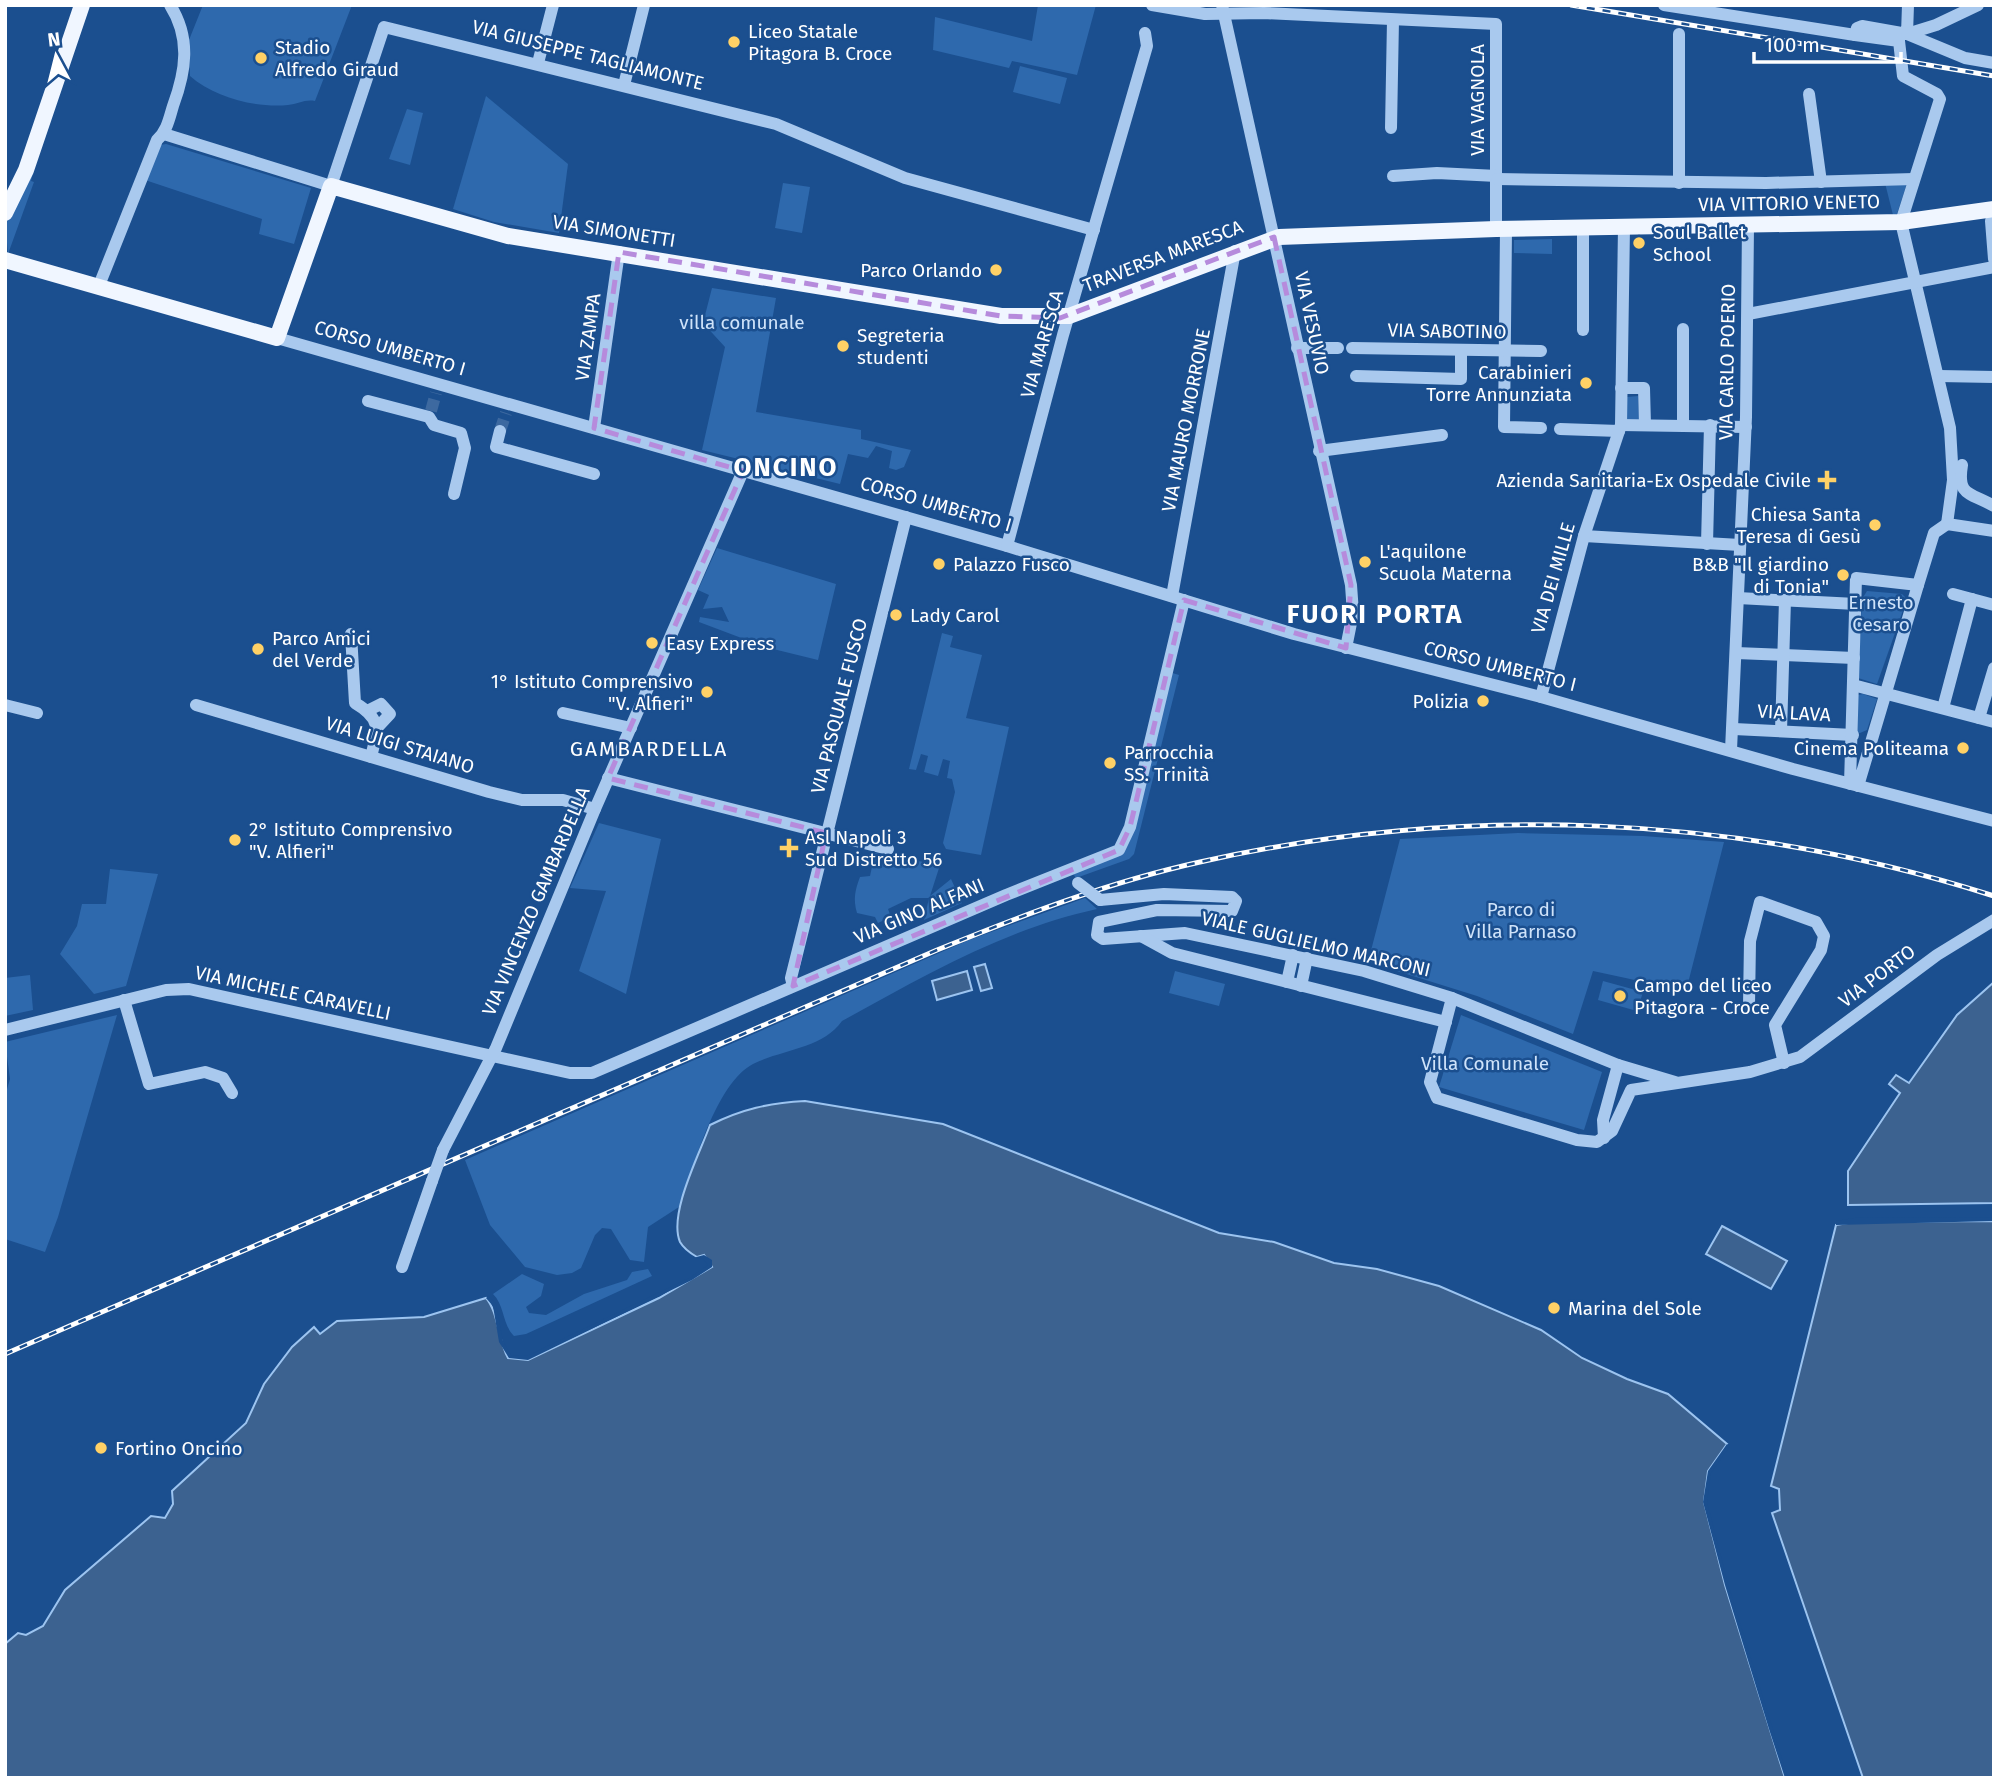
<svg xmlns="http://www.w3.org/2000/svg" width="1999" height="1783" font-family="'Fira Sans',sans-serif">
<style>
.green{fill:#2e69ad}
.water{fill:#3c6290;stroke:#9cc4f0;stroke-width:2}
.pier{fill:#1b4f8f}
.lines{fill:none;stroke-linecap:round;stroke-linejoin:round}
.minor-tunnel{stroke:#3d69a0;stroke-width:12;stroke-dasharray:12 6;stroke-linecap:butt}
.minor{stroke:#a9c9ee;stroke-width:12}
.major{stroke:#f0f6ff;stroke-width:16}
.rail-casing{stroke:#fff;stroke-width:5}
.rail{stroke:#1b4f8f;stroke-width:2.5;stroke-dasharray:8;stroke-linecap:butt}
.minor-bridge{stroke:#a9c9ee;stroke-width:12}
.marked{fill:none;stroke:#b68bdc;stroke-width:5;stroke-dasharray:14 9;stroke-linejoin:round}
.poi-dot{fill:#ffd166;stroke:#1b4f8f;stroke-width:2.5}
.labels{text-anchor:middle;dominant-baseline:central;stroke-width:5;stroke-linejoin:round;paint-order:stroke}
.poi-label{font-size:19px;fill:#fff;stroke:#1b4f8f;text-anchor:start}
.street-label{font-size:19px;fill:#fff;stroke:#1b4f8f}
.park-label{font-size:19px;fill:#cfe3fa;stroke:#1b4f8f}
.neighbourhood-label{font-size:21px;letter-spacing:2px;fill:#fff;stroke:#1b4f8f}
.district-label{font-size:26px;font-weight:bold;letter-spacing:2px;fill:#fff;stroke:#1b4f8f}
</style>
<rect width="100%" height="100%" fill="#1b4f8f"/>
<g class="green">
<path d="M203,5h149l-37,96c-10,-2 -17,3 -27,4 -32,3 -73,-7 -98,-29l-1,-36z"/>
<path d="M1038,5h58l-19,70 -65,-14 -3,7 -76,-18 2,-33 97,24z"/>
<path d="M1020,66l47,12 -7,26 -47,-12z"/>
<path d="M486,96l82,68 -9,69 -65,-11 -41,-13z"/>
<path d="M407,109l16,4 -13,52 -21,-6z"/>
<path d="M166,144l145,44 -17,56 -35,-10 3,-15 -117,-39 15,-35z"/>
<path d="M36,161l-5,20 3,1 -26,72 -3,-35z"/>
<path d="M783,183l27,4 -8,46 -27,-5z"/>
<path d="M1885,183h22l-10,31 -4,1z"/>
<path d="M1552,239v15l-38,-1v-13z"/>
<path d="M712,288l64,10 -20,114 105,18v9l50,11 -7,17 -8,3 -7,-2 3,-17 -16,-5 -8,12 -20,-4 -8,30 -138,-34 23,-103 -22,-24z"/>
<path d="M1638,396l1,24h-12v-23z"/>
<path d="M717,548l119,36 -18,76 -53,-13 -66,-25 1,-5 29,5 -7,-15 -19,2 6,-14 -11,-5z"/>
<path d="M1867,591l35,3 5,5 -30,85 -19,-6 4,-79z"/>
<path d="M942,633l11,3 -3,11 32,8 -16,63 43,9 -28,128 -35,-6 -3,-6 12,-51 -3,-13 -5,-1 3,-17 -7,-2 -5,17 -14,-4 4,-16 -7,-2 -5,16 -7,-1z"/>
<path d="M1166,671l13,4 -45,179 -5,5 -53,19 -6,-9 49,-19z"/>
<path d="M1863,694l14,5 -10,31 -7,3 -3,-1 1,-37z"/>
<path d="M599,823l62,16 -35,155 -47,-23 27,-80 -36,-3z"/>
<path d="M1518,833l125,3 81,6 -38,149 -93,-20 -20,63 -96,-38 -109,-34 32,-123z"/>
<path d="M875,853l65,12 -10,31 21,-17 11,24 -38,17 5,-22h-18l-23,11 3,8 -13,6 -3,-6 -18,-4c-4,-14 -2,-23 3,-36l10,-1z"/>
<path d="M110,869l48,5 -32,112 -32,8 -34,-40 17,-28 5,-22h24z"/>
<path d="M1085,898l12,11c-92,20 -173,67 -255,112 -20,28 -59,28 -89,43 -36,18 -61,103 -71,141l-34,22 -4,35 -14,-2 -19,-31 -9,-1 -7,7 -14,33 -9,5 -15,2 -32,-8 -35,-42 -25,-65 504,-220z"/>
<path d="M1175,971l50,13 -6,22 -50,-13z"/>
<path d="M30,975l3,35 -28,6v-38z"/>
<path d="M1603,981l40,11 -6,19 -39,-11z"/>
<path d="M117,1015l-59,202 -13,35 -40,-13v-143l5,-17 -5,-37z"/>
<path d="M1461,1015l141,57 -18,58 -145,-43z"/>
<path d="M648,1269l4,7 -126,58 -12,2c-12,-12 -9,-30 -21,-42l29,-20 22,10 -3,12 -15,11 3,6 17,2 38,-21 43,-14 5,-8z"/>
</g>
<g class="water">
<path d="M985,964l7,24 -11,3 -7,-24z"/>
<path d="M967,971l5,19 -35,10 -5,-19z"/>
<path d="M1994,982v221l-146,2v-34l52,-78 -11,-9 7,-9 13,8 48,-68z"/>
<path d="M805,1101l138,23 276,109 55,9 60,21 43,6 62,17 102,44 41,28 45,21 41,15 59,50 -19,27 -4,31 21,83 60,193h-1780v-134l13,-11 8,2 17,-9 22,-36 86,-74 14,2 8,-14 -1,-13 74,-68 18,-39 28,-37 22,-20 6,7 17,-13 87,-4 62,-19c12,13 12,42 22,60l20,2 131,-62 53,-31 -8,-12 -7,2c-7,-4 -13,-8 -17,-15 -12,-28 20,-89 30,-117 32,-16 59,-22 95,-24z"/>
<path d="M1994,1221v557h-131l-91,-265 8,-3 -1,-21 -8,-3 65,-261 18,-3z"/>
<path d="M1722,1226l65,35 -16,28 -65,-35z"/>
</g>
<g class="pier">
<path d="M1994,1217v4l-158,4v-4l18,-3z"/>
<path d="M704,1255l8,5v7l-20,13 -164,80 -19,-2 -10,-16 -6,-36 -7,-8 3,-2 7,8 7,37 8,14 16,1 164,-79 17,-12 -5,-6 -10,-1z"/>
<path d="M1727,1444l3,2 -19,27 -4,29 21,82 60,194h-3l-16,-49 -44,-144 -22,-83 5,-31z"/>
</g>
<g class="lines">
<g class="minor-tunnel">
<path d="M431,411l5,-18"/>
<path d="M500,431l6,-18"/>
</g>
<g class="minor">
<path d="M1152,5l53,9 59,-1 232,11v205"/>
<path d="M1222,5l129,580 2,28 -7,35"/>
<path d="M1664,5l191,30"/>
<path d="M1908,5l-1,29 -45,-8 -5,2 -2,7 44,6 4,35 34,18 3,5 -39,123 49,206 3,52 -6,44"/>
<path d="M1978,5l-42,20 -29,9 58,24 29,5"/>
<path d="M538,63l15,-58"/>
<path d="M624,85l20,-80"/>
<path d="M1809,94l12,88"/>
<path d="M1391,128l2,-108"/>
<path d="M164,134l167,52 53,-159 392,97 129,54 189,52"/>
<path d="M1393,176l44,-3 60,3"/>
<path d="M1497,179l269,4 148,-4"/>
<path d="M1679,183v-149"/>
<path d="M1991,221l3,38"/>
<path d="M1506,229l-2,198 37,1"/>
<path d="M98,288l59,-148c10,-9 12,-21 16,-34 13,-35 18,-68 -3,-101"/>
<path d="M1748,314l246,-47"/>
<path d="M1683,329v96"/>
<path d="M1583,330v-102"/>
<path d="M277,338l730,208 287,88 247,63 252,72 201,52"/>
<path d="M1297,348h41"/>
<path d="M1352,348l189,3"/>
<path d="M1356,376l105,3v-29"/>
<path d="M1939,376l55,1"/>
<path d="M1621,388h23l1,37"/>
<path d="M368,401l61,16 5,8 27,8 4,15 -11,46"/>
<path d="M1621,425l125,2"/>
<path d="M594,428l25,-176"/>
<path d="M1560,429l59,2"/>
<path d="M500,431l-4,16 98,27"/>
<path d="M1319,451l123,-16"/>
<path d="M1962,465c-5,31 7,27 32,41"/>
<path d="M1947,524l47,7"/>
<path d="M1584,536l156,9"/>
<path d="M1707,544l3,-119"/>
<path d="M1007,546l56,-211 84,-289 -2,-13"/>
<path d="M1918,585l16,-52 13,-9"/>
<path d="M1953,594l41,11"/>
<path d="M1172,596l63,-345"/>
<path d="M1738,598l118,6"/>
<path d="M351,634l4,69c27,16 23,26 16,54"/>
<path d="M1736,653l118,5"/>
<path d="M1853,685l141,37"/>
<path d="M1541,697l43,-161 37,-111 3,-198"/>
<path d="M5,705l32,8"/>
<path d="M196,705l293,87 33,8h41l32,9"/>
<path d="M1943,708l29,-109"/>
<path d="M367,711l14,-7 9,10 -14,15"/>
<path d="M563,713l68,15"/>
<path d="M1979,718l15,-50"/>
<path d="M1734,729l119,6"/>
<path d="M1781,731l4,-131"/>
<path d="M1731,750l15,-333 2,-191"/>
<path d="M608,778l280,71"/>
<path d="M1850,784l6,-206 62,7 -60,201"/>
<path d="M1100,900l64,-6 68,3 4,4 -4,10 -75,-1 -58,12 -2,13 6,4 82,-6 179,38 88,27 166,67 57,17"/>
<path d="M1141,936l31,17 274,69"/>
<path d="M1287,982l6,-27"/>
<path d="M793,986l-2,-8 115,-461"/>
<path d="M1301,986l6,-28"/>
<path d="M1452,998l-22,84 7,16 140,42 20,2 15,-11 19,-41 119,-18 50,-15 137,-102 57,-35"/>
<path d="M124,1000l25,84 56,-12 18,6 9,15"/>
<path d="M1749,1005l1,-64 10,-39 56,20 8,14 -3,14 -46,75 9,38"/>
<path d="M5,1030l161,-40 23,-1 381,84h22l414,-178 113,-45 11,-23 54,-227"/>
<path d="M1604,1138l-1,-18 15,-55"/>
<path d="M443,1150l53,-102 99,-239 148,-338"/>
<path d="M402,1267l30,-86"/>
</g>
<g class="major">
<path d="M5,213l21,-43 56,-165"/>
<path d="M5,260l272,78 54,-152 177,50 493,80h68l210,-79 217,-8 405,-7 93,-13"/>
</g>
<defs>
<g id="rail">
<path d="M1571,5l423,71"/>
<path d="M5,1354l932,-404c86,-35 172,-68 263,-88 262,-59 538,-48 794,34"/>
</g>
</defs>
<use href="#rail" class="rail-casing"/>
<use href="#rail" class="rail"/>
<g class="minor-bridge">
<path d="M1078,883l22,17"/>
<path d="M432,1181l11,-31"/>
</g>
</g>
<path class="marked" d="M1274,237l77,348 -5,63 -162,-48 -54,227 -11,23 -326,136 33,-153 -218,-55 135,-307 -149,-43 25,-176 382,64 59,2z"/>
<g class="poi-dot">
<circle cx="734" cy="42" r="7"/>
<circle cx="261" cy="58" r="7"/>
<circle cx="1639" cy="243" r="7"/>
<circle cx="996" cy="270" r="7"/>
<circle cx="843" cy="346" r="7"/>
<circle cx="1586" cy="383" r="7"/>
<path d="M1823.5 469.5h7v7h7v7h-7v7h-7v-7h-7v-7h7z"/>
<circle cx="1875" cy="525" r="7"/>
<circle cx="1365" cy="562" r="7"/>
<circle cx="939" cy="564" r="7"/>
<circle cx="1843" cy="575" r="7"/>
<circle cx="896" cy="615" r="7"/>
<circle cx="652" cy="643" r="7"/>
<circle cx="258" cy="649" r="7"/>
<circle cx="707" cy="692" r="7"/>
<circle cx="1483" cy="701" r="7"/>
<circle cx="1963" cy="748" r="7"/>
<circle cx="1110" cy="763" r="7"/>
<circle cx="235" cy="840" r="7"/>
<path d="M785.5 837.5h7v7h7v7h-7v7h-7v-7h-7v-7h7z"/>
<circle cx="1620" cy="996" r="7"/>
<circle cx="1554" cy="1308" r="7"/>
<circle cx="101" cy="1448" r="7"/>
</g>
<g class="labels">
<g class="poi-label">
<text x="748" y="31">Liceo Statale<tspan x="748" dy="22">Pitagora B. Croce</tspan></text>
<text x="275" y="47">Stadio<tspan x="275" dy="22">Alfredo Giraud</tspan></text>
<text x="1653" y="232">Soul Ballet<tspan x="1653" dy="22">School</tspan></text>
<text x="982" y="270" text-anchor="end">Parco Orlando</text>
<text x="857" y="335">Segreteria<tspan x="857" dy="22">studenti</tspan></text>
<text x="1572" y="372" text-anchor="end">Carabinieri<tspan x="1572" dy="22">Torre Annunziata</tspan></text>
<text x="1811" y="480" text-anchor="end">Azienda Sanitaria-Ex Ospedale Civile</text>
<text x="1861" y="514" text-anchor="end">Chiesa Santa<tspan x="1861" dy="22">Teresa di Gesù</tspan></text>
<text x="1379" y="551">L'aquilone<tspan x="1379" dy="22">Scuola Materna</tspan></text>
<text x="953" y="564">Palazzo Fusco</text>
<text x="1829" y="564" text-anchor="end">B&amp;B "Il giardino<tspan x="1829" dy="22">di Tonia"</tspan></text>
<text x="910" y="615">Lady Carol</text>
<text x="272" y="638">Parco Amici<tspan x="272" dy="22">del Verde</tspan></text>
<text x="666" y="643">Easy Express</text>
<text x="693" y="681" text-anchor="end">1° Istituto Comprensivo<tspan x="693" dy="22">"V. Alfieri"</tspan></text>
<text x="1469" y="701" text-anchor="end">Polizia</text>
<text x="1949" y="748" text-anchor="end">Cinema Politeama</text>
<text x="1124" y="752">Parrocchia<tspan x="1124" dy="22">SS. Trinità</tspan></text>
<text x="249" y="829">2° Istituto Comprensivo<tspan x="249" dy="22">"V. Alfieri"</tspan></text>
<text x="805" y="837">Asl Napoli 3<tspan x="805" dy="22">Sud Distretto 56</tspan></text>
<text x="1634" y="985">Campo del liceo<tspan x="1634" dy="22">Pitagora - Croce</tspan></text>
<text x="1568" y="1308">Marina del Sole</text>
<text x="115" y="1448">Fortino Oncino</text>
</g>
<g class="street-label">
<text transform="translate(588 55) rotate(14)">VIA GIUSEPPE TAGLIAMONTE</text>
<text transform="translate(1477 100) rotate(-90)">VIA VAGNOLA</text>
<text transform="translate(1789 203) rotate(-1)">VIA VITTORIO VENETO</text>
<text transform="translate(614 231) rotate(9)">VIA SIMONETTI</text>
<text transform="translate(1163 256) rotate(-21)">TRAVERSA MARESCA</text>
<text transform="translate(1312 323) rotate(78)">VIA VESUVIO</text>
<text transform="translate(1447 331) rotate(1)">VIA SABOTINO</text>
<text transform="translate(588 337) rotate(-82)">VIA ZAMPA</text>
<text transform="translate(1042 344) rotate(-74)">VIA MARESCA</text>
<text transform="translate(390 348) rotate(16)">CORSO UMBERTO I</text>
<text transform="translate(1727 362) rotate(-89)">VIA CARLO POERIO</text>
<text transform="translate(1186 420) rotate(-79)">VIA MAURO MORRONE</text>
<text transform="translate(936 504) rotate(16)">CORSO UMBERTO I</text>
<text transform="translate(1553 578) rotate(-74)">VIA DEI MILLE</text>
<text transform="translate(1500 666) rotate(14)">CORSO UMBERTO I</text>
<text transform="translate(839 706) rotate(-76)">VIA PASQUALE FUSCO</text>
<text transform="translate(1794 713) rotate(3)">VIA LAVA</text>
<text transform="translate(400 745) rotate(17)">VIA LUIGI STAIANO</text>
<text transform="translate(536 901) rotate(-67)">VIA VINCENZO GAMBARDELLA</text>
<text transform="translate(919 911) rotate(-23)">VIA GINO ALFANI</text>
<text transform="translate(1316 944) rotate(13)">VIALE GUGLIELMO MARCONI</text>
<text transform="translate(1877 976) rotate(-37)">VIA PORTO</text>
<text transform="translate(293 993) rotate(12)">VIA MICHELE CARAVELLI</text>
</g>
<g class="park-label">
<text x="742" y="322">villa comunale</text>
<text x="1881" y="602">Ernesto<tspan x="1881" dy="22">Cesaro</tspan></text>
<text x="1521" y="909">Parco di<tspan x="1521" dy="22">Villa Parnaso</tspan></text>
<text x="1485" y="1063">Villa Comunale</text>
</g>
<g class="neighbourhood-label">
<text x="649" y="749">GAMBARDELLA</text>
</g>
<g class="district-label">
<text x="786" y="467">ONCINO</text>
<text x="1375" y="614">FUORI PORTA</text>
</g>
</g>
<rect width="1999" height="1783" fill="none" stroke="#ffffff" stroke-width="14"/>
<g transform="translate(56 56) rotate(353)" stroke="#1b4f8f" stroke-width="5" paint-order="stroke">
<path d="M0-5L12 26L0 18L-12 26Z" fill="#ffffff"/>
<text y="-10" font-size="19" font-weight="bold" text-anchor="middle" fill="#ffffff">N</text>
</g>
<path d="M1754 52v10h147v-10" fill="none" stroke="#ffffff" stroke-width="3.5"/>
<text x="1764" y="52" font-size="21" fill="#ffffff" stroke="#1b4f8f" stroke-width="5" paint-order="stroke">100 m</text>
</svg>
